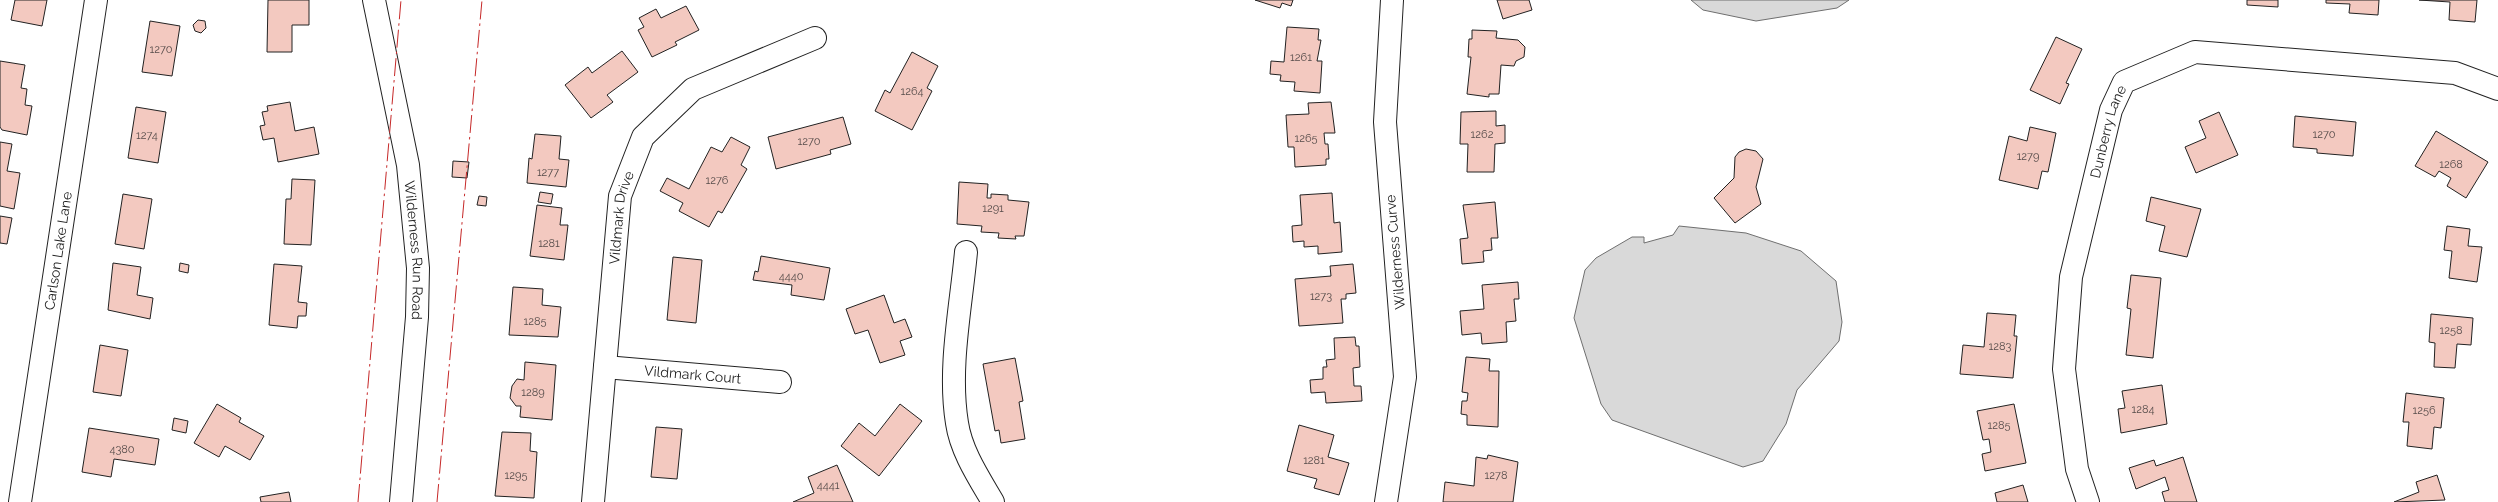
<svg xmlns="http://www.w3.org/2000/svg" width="2498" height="502" font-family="Raleway,sans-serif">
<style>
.water{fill:#d9d9d9;stroke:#6f6f6f}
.building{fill:#f3c9c0;stroke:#222}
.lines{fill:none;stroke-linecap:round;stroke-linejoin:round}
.minor-casing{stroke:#222;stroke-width:24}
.minor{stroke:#fff;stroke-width:22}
.power{stroke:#c62828;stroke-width:1;stroke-dasharray:18 4 2.5 4;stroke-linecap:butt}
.labels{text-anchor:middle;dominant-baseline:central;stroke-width:4;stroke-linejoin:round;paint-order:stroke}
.number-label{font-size:11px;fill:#564c4a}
.street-label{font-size:14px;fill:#222;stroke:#fff}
</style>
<rect width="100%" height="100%" fill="#fff"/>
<g class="water">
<path d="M1691,0h158l-12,8 -81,13 -53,-11z"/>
<path d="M1679,226l67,7 55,18 35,30 6,41 -3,19 -42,49 -11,34 -23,37 -20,6 -131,-47 -11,-16 -27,-86 11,-48 11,-12 36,-21h12v6l29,-8z"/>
</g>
<g class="building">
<path d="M15,0h32l-5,26 -31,-6z"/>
<path d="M268,0h41v25h-17v27h-25z"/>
<path d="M1255,0h38l-2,6 -9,-3 -2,5z"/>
<path d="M1497,0h32l3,10 -29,9z"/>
<path d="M2247,0h31v7l-31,-2z"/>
<path d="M2326,0h53l-1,15 -29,-2 1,-9 -24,-1z"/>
<path d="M2419,0h58l-2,22 -26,-2 1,-18z"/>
<path d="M686,6l13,24 -24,12 2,3 -25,12 -14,-27 6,-3 -5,-9 17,-9 5,9z"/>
<path d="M198,20l7,1 1,7 -5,5 -6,-2 -2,-6z"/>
<path d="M150,21l30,5 -8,50 -30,-4z"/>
<path d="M1287,27l32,2 -1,11h3l-4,21h5l-2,32 -26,-2 1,-9 -15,-1 1,-6 -11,-1 1,-13 13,1z"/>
<path d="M1472,30l25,1 -1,7 22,2 7,7 -1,10 -8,4 -2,5 -13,-1 -2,29h-10v3l-22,-3 4,-37h-3l1,-18h3z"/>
<path d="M2056,37l26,12 -16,34 3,1 -9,20 -30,-14z"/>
<path d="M622,51l16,21 -31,23 6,7 -22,16 -26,-33 23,-18 4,6z"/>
<path d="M912,52l26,14 -11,22 5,3 -20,39 -37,-19 10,-21 5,3z"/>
<path d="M0,61l25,4 -4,23 6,1 -2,16 7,1 -5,29 -25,-5 -2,-3z"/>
<path d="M290,102l5,29 19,-4 5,27 -41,8 -4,-24 -11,2 -3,-14 5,-1 -3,-13 6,-1 -1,-5z"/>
<path d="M1331,102l4,31h-11l1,11h3l1,15h-3v6l-31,2 -1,-20h-6l-2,-32 23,-1 -1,-11z"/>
<path d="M136,107l30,5 -8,51 -30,-5z"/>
<path d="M1496,111v15l9,-1v18l-10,1 -1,28h-27l1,-28h-8l1,-32z"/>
<path d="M2219,112l19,43 -42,18 -11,-26 21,-9 -7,-17z"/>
<path d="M2295,116l61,6 -3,34 -36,-3v-4l-24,-2z"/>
<path d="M843,117l8,27 -21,6 1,4 -55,15 -8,-32z"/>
<path d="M2030,127l26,6 -8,39 -6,-1 -4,18 -39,-9 10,-44 18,5z"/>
<path d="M2436,131l52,31 -22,36 -19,-12 4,-8 -12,-7 -4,6 -20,-11z"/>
<path d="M535,134l26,2 -2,23 10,1 -3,27 -39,-4 2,-25 3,1z"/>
<path d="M731,137l19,10 -9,18 6,4 -25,44 -4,-2 -9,16 -30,-16 4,-8 -23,-12 7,-13 22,11 22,-42 11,5z"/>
<path d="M0,142l12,2 -5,27 13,2 -6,36 -14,-3z"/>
<path d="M1746,149l10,2 7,8 -7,28 5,17 -26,19 -21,-25 20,-20 1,-21 4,-5z"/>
<path d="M453,161l16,1 -2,16 -15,-1z"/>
<path d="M292,179l23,1 -4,65 -27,-1 2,-45h5z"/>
<path d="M959,182l29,2 -1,14h4v-4l17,1v5l21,2 -5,34h-9l1,3 -18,-1 1,-5 -18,-1 1,-6 -25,-2z"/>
<path d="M540,192l13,2 -2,10 -13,-2z"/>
<path d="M1332,193l2,30 6,-1 2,30 -24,2v-8l-14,1v-6l-11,1 -1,-16 10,-1 -2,-30z"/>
<path d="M123,194l29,5 -8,50 -29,-5z"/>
<path d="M479,196l8,1 -1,9 -9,-1z"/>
<path d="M2151,197l50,12 -14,48 -28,-6 6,-25 -19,-5z"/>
<path d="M1495,202l3,36h-7l1,12 -9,1 1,11 -22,2 -2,-25 8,-1 -5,-33z"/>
<path d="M537,205l25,3 -2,17h8l-4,35 -34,-4z"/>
<path d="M0,216l12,2 -5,26 -7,-1z"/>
<path d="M2447,226l23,3 -2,17 14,1 -5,35 -28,-4 3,-27 -8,-1z"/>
<path d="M761,256l69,12 -6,32 -33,-5 1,-10 -39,-5 2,-9 3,1z"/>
<path d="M673,257l29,3 -6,63 -29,-3z"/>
<path d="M113,263l28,4 -4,28 16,3 -3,21 -42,-9z"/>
<path d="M180,263l9,2 -1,8 -9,-2z"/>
<path d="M274,264l28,2 -4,36 9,1 -1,13h-8l-1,12 -28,-3z"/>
<path d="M1353,264l3,29 -10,1v5h-5l2,24 -44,3 -4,-47 36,-3 -1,-10z"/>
<path d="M2131,275l30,3 -8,80 -27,-3 5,-46 -4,-1z"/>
<path d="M1518,282l1,17h-5l2,22 -10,1 1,20 -25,2 -1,-11 -19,2 -2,-24 24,-2 -2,-24z"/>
<path d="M513,287l30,2 -1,16 19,2 -3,30 -49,-2z"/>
<path d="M884,295l10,28 11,-4 7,18 -12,4 5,14 -25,8 -12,-33 -13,4 -9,-25z"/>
<path d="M1987,313l29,2 -2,21h3l-4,42 -53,-4 3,-29 21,2z"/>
<path d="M2431,314l42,4 -2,27 -14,-1 -2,24 -21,-1 1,-24 -6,-1z"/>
<path d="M1355,337l1,9h3l1,21 -7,1 1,18h7l1,15 -36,2 -1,-11 -14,1 -1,-13 13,-1v-12h4l-1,-7 9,-1 -1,-21z"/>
<path d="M100,345l28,5 -7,46 -28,-4z"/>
<path d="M1466,357l24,2 -1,12h10l-1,56 -31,-2v-10l-6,-1 1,-13h5l1,-8 -6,-1z"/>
<path d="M1015,358l8,43 -4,1 6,37 -24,4 -2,-13 -4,1 -12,-67z"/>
<path d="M525,362l31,3 -4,55 -32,-3 1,-11h-5l-6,-8 2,-12 5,-7 7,1z"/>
<path d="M2162,385l5,39 -46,9 -3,-24 7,-1 -3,-17z"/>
<path d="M2406,393l38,5 -3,30 -7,-1 -2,22 -25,-3 2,-24h-6z"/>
<path d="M217,404l24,14 -2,4 25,14 -14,24 -25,-14 -6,11 -25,-14z"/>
<path d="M900,404l22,17 -43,55 -38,-30 18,-23 16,13z"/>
<path d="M2014,404l12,59 -41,8 -3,-17 9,-2 -2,-13 -6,1 -6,-29z"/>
<path d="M174,418l14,3 -2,12 -14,-3z"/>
<path d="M1299,425l35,10 -6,22 21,6 -10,32 -25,-7 3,-9 -30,-8z"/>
<path d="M656,427l26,2 -5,50 -26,-2z"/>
<path d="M89,428l70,11 -4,26 -41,-6 -3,18 -29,-5z"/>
<path d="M502,432l29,1 -1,18 7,1 -3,46 -39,-2z"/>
<path d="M1488,455l30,7 -5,40h-70l2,-20 29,4 2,-29 11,2z"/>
<path d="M2183,457l14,45h-32l-3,-10 7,-2 -4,-13 -29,12 -7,-21 25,-8 2,6z"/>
<path d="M837,465l16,37h-60l21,-9 -6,-16z"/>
<path d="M2437,475l8,25 -51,2 25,-10 -3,-10z"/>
<path d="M2023,485l5,17h-31l-2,-9z"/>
<path d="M289,492l2,10h-30l-1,-5z"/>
</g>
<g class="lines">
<defs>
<g id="minor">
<path id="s1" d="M374,0l34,165 10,103 -1,49 -16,185"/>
<path d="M966,252c-5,55 -18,116 -9,171 4,28 22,55 36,79"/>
<path id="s2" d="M605,367l175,15"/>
<path id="s3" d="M20,502l76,-502"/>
<path id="s4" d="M593,502l27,-306 23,-59 50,-48 122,-51"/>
<path d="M1386,502l19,-125 -20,-255 7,-122"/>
<path id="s5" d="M2088,502l-11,-33 -13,-100 7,-92 40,-167 13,-28 71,-30 260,21 43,16"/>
</g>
</defs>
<use href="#minor" class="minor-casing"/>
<use href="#minor" class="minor"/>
<g class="power">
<path d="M358,502l43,-502"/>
<path d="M437,502l45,-502"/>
</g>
</g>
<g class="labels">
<g class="number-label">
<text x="161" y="49">1270</text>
<text x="1301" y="57">1261</text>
<text x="912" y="91">1264</text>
<text x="1482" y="134">1262</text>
<text x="2324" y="134">1270</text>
<text x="147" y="135">1274</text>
<text x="1306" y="138">1265</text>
<text x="809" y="141">1270</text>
<text x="2028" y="156">1279</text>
<text x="2451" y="164">1268</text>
<text x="548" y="172">1277</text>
<text x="717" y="180">1276</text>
<text x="993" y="208">1291</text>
<text x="549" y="243">1281</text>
<text x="791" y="276">4440</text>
<text x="1321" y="296">1273</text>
<text x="535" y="321">1285</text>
<text x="2451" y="330">1258</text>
<text x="2000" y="346">1283</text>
<text x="533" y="392">1289</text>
<text x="2143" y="409">1284</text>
<text x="2424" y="410">1256</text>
<text x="1999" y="425">1285</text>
<text x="122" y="449">4380</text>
<text x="1314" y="460">1281</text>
<text x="516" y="475">1295</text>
<text x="1496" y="475">1278</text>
<text x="828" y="485">4441</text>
</g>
<g class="street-label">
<text stroke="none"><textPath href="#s5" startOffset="378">Dunberry Lane</textPath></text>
<text stroke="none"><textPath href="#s4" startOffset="286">Vildmark Drive</textPath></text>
<text stroke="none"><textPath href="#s1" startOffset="254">Wilderness Run Road</textPath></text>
<text stroke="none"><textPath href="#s3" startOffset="254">Carlson Lake Lane</textPath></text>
<text transform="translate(1395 252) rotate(-95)">Wilderness Curve</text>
<text stroke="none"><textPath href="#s2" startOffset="88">Vildmark Court</textPath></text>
</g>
</g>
</svg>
